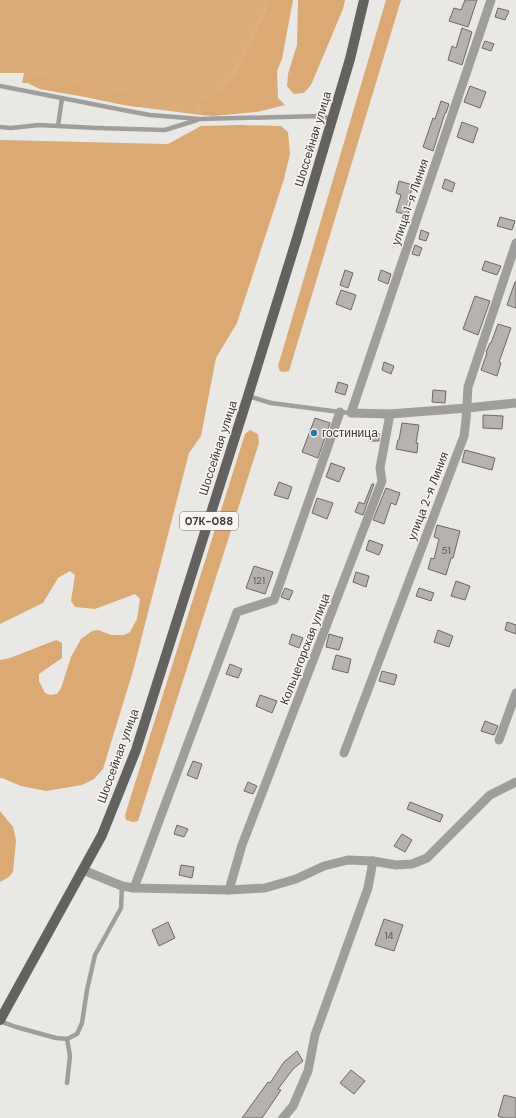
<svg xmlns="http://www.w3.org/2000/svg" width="516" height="1118" font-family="'DM Sans',sans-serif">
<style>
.green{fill:#d9ac7a}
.forest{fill:#daa974}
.building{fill:#b5b2af;stroke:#6c6a67}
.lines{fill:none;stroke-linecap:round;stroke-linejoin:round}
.lane{stroke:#9f9e9d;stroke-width:4.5}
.street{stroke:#9f9e9d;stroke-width:9}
.primary{stroke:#646260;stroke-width:10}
.poi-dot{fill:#2976a8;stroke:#f8f5f2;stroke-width:1.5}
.labels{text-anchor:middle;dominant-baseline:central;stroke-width:3;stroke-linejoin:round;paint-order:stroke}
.number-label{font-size:10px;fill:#5a5856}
.shield{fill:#f8f5f2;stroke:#747270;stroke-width:1}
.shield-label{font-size:11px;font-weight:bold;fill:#3b3a38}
.street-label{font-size:12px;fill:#3b3a38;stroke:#f8f5f2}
.poi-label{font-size:12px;fill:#3b3a38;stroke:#f8f5f2;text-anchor:start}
</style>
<rect width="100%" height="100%" fill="#eae8e5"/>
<path class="green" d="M0,0h268l-6,18 -28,57 -14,15 -22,16 3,9 -78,-10 -37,-8 -46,-8 -12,-6h-6l2,-10h-24z"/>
<g class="forest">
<path d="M268,0h25l-11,59 -5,12 1,27 7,7 -28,7 -44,4 -12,-1 -3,-9 3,-5 19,-11 14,-15 28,-57z"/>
<path d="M298,0h47l-2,9 -32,76 -7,8 -10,1 -7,-8 1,-12 9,-29z"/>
<path d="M386,0h15l-112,371 -5,1 -4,-1 -2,-5z"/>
<path d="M31,75l108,22 5,1 1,4 -3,4 -5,1 -51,-10 -46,-8 -12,-6z"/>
<path d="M239,125l42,1 7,6 2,22 -6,25 -47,144 -21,35 -15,78 -12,17 -56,218 -30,98 -9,10 -12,6 -36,6 -25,-5 -19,-8h-2v-118l10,-2 46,-18 6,3v15l-23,16v7l6,12 5,2 7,-1 4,-6 10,-31 10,-18 11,-8 6,-1 13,5h13l6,-3 7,-13 3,-20 -5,-5 -40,15 -20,-2 -4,-6 4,-26 -5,-4 -12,7 -15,25 -43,21v-484l168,4 33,-18z"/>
<path d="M250,430l8,4 1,9 -121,378 -5,1 -7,-2 -1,-5 120,-381z"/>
<path d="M0,811l13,16 3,13 -3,32 -4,5 -9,5z"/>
</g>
<g class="building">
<path d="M465,0h12l-9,27 -19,-6 5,-13 7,2z"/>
<path d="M498,8l11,3 -4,9 -10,-3z"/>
<path d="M462,28l10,4 -10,33 -14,-5 4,-14 4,2z"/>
<path d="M485,41l9,3 -3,7 -9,-3z"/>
<path d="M470,86l16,6 -6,16 -16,-6z"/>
<path d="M441,101l8,3 -3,9h-1l-12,38 -10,-4 10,-29 2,1z"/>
<path d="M462,122l16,6 -5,15 -16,-6z"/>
<path d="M445,179l10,4 -3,9 -10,-4z"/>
<path d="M399,181l14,4 -5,17 3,1 -3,12 -12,-3 5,-17 -5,-2z"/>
<path d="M500,217l15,4 -3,9 -15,-4z"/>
<path d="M421,230l8,3 -3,8 -7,-2z"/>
<path d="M415,245l7,3 -3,8 -7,-2z"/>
<path d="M485,261l16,5 -4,9 -15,-5z"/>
<path d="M345,270l8,3 -5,15 -8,-3z"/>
<path d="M381,270l10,4 -3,10 -10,-4z"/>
<path d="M515,282h1v26l-9,-3z"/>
<path d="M341,290l15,5 -5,15 -15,-6z"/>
<path d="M475,296l15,5 -12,34 -15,-6z"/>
<path d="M498,324l13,4 -12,34 2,1 -4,13 -16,-6 6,-17 -1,-1 4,-9h1z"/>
<path d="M384,362l10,4 -3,8 -9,-4z"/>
<path d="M338,382l10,3 -3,10 -10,-3z"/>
<path d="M433,390l13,1 -1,12 -13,-1z"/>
<path d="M483,415l20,1 -1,13 -19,-1z"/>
<path d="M315,418l15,5 -12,35 -16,-6z"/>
<path d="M402,423l17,2 -3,18h2l-1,10 -21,-4 2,-9h1z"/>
<path d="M369,432l10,1v8h-10z"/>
<path d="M465,450l30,8 -3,12 -30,-8z"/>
<path d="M331,463l14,5 -6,14 -13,-5z"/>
<path d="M279,482l13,5 -4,12 -14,-4z"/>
<path d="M372,484h2l-11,31 -8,-3 4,-10 5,2z"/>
<path d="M386,488l14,5 -4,12 -5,-2 -7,21 -11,-4z"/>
<path d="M317,498l16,5 -6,16 -15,-6z"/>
<path d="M437,525l23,6 -7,27h-2l-5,17 -18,-6 3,-11 3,1 5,-20 -5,-2z"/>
<path d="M369,540l14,5 -4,10 -13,-5z"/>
<path d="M254,566l19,6 -8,22 -19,-6z"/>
<path d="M356,572l13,4 -3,11 -13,-5z"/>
<path d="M456,581l14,5 -5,14 -14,-4z"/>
<path d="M285,588l8,3 -4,9 -8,-3z"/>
<path d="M419,588l15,5 -3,8 -15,-5z"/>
<path d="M507,622l9,3v9l-11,-4z"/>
<path d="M438,630l15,6 -4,11 -15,-5z"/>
<path d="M292,634l11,4 -4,10 -10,-4z"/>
<path d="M329,634l14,4 -4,12 -13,-3z"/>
<path d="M336,655l15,4 -3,14 -16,-4z"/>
<path d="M230,664l12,5 -4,9 -12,-4z"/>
<path d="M382,671l15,4 -3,10 -15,-4z"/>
<path d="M260,695l17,6 -5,12 -16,-7z"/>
<path d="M485,721l13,5 -4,9 -13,-4z"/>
<path d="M193,761l9,3 -5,15 -10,-4z"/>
<path d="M248,782l9,4 -4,8 -9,-3z"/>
<path d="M410,802l33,13 -3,7 -33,-13z"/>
<path d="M177,825l11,4 -4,8 -10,-3z"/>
<path d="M402,834l10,6 -7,12 -11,-6z"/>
<path d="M181,865l13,2 -2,11 -13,-3z"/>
<path d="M384,919l19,6 -9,26 -19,-6z"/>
<path d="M168,922l7,16 -16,8 -7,-16z"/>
<path d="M297,1051l6,10 -10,8 -15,20 3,1 -19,28h-20l26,-36 2,1 14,-21z"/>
<path d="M351,1070l14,11 -11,13 -14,-11z"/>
<path d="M504,1095l12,3v20h-12l-6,-2z"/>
</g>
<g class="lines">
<g class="lane">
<path d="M0,86l123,24 27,5 50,4 121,-3 11,3"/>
<path d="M58,126l4,-28"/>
<path d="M0,127l11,1 28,-3 19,1 39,2 68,2 32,-10"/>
<path d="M248,396l23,7 69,9 11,1"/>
<path d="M0,1021l16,6 40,11 11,1 10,-5 5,-11 5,-33 8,-35 26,-47 1,-22"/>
<path d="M67,1039l3,17 -3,27"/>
</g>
<g class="street">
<path d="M491,0l-140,413 39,1 77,-6 49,-5"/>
<path d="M499,740l17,-47"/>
<path d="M344,753l120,-317 2,-16 2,-33 48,-144"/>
<path d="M83,870l39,16 12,2 95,2 36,-2 31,-9 28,-13 24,-6 25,1 23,4 16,-1 15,-6 63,-63 26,-13"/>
<path d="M134,888l103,-276 37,-12 66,-188"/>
<path d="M229,890l13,-45 140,-364 -2,-13 10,-54"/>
<path d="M283,1118l10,-12 15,-35 7,-36 53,-147 5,-27"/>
</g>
<path class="primary" d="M0,1020l102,-185 34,-85 112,-354 49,-158 53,-179 14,-59"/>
</g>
<circle class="poi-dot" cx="314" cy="433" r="4"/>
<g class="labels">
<g class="number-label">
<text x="446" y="550">51</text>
<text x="259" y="580">121</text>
<text x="389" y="935">14</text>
</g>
<rect class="shield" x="180" y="512" width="58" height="18" rx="3"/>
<g class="shield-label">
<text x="209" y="521">07К-088</text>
</g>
<g class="street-label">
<text transform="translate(313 139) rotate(-73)">Шоссейная улица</text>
<text transform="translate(410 202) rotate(-71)">улица 1-я Линия</text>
<text transform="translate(218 448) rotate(-72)">Шоссейная улица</text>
<text transform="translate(428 496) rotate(-69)">улица 2-я Линия</text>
<text transform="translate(305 649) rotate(-69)">Кольцегорская улица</text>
<text transform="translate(118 756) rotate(-70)">Шоссейная улица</text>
</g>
<g class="poi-label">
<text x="322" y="433">гостиница</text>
</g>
</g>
</svg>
